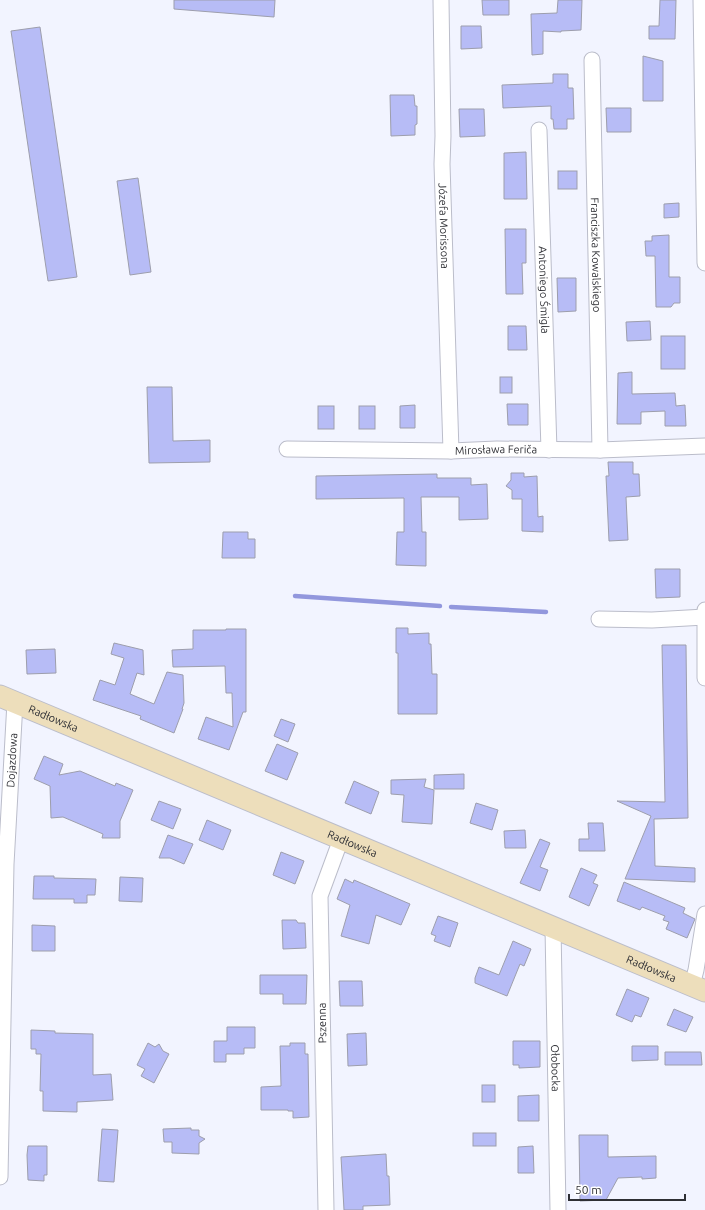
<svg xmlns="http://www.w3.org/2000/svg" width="705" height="1210" font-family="Ubuntu,sans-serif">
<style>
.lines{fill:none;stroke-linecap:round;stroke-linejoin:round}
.stream{stroke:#9297dd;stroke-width:4.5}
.building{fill:#b7bcf6;stroke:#9d9eac}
.street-casing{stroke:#bbbdca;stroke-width:17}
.secondary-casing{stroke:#bbbdca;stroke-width:23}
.street{stroke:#fff;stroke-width:15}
.secondary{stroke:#eddebb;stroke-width:21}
.labels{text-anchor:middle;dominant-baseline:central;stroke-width:3;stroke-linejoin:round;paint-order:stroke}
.street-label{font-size:11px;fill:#2e2f34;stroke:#fff}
</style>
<rect width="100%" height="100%" fill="#f2f4ff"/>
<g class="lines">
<g class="stream">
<path d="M295,596l145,10"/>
<path d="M451,607l95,5"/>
</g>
</g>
<g class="building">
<path d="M174,0h101l-1,17 -100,-8z"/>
<path d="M482,0h27v15h-26z"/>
<path d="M558,0h24l-1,30 -20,1v1l-18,-1v23l-11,1 -1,-41 26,-1z"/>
<path d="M660,0h16l-1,39h-26v-13h10z"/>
<path d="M461,26h20l1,22 -21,1z"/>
<path d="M40,27l37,250 -29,4 -37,-250z"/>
<path d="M643,56l20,5v40h-20z"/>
<path d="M553,74h15v14h5l1,31h-7v10h-13l-1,-10h-2v-13l-48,2 -1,-23 51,-2z"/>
<path d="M390,95h24l1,11h2v18l-2,1v10l-24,1z"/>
<path d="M606,108h25v24h-24z"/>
<path d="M459,109h25l1,27 -25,1z"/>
<path d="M526,152l1,47h-23v-46z"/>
<rect x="558" y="171" width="19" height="18"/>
<path d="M138,178l13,94 -21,3 -13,-94z"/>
<path d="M679,203v14l-15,1v-14z"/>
<path d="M505,229h21v34h-4l1,31h-17z"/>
<path d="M669,235v42h11v26h-6l-3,4h-15l-1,-51h-9l-1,-15h7v-5z"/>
<path d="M557,278h19v33l-18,1z"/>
<path d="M650,321l1,19 -24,1 -1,-19z"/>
<path d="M508,326h18l1,24h-19z"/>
<rect x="661" y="336" width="24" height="33"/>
<path d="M632,372v22l43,-1 1,13 9,-1 1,21h-21v-15l-24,1v12h-24l1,-51z"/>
<rect x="500" y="377" width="12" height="16"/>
<path d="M147,387h25l1,54 37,-1v22l-61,1z"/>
<path d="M507,404h21v21h-20z"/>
<path d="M415,405v23h-15v-22z"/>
<rect x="318" y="406" width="16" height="23"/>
<rect x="359" y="406" width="16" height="23"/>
<path d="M608,462h25v12h6l1,22 -14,1 2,43 -19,1 -3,-65h3z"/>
<path d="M511,473h13v4l13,-1 1,41 5,-1v16l-21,-1v-32h-10v-9l-6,-4 5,-6z"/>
<path d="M437,474v4h34v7l16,-1 1,35 -29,1v-23h-38l1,35h4v34l-30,-1 1,-33h7v-34l-88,1v-23z"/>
<path d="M223,532h25v7h7v19h-33z"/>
<path d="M655,569h25v28l-24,1z"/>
<path d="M396,628h12v6l21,-1v11h2l1,30h5v40h-39v-61h-2z"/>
<path d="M226,629h20v83h-3l-14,38 -31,-11 8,-22 27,10 -1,-34h-6l-1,-27 -52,1 -1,-17 21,-1v-19h33z"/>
<path d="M114,643l29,7 1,25 -7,-2 -7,21 24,10 13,-32 16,3 1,28 -2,6h1l-9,24 -34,-14 1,-3 -48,-16 7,-20 15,5 9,-27 -13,-4z"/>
<path d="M662,645h24l2,173 -34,1 1,47 40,2v14l-70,-3 26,-63 -34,-15 48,1z"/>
<path d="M55,649l1,24 -29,1 -1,-24z"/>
<path d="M281,719l14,5 -7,18 -14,-6z"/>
<path d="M277,744l21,9 -11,27 -22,-9z"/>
<path d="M44,756l19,8 -4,11 21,-4 35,15 1,-3 17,7 -13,31v17h-18l1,-4 -40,-17 -12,1 -1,-32 -16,-7z"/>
<path d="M464,774v15h-30v-14z"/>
<path d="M426,779l-2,8 10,3 -2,34 -30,-2 2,-27 -13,-1v-14z"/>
<path d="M354,781l25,11 -8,22 -26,-11z"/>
<path d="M159,801l22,8 -8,20 -22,-9z"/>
<path d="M476,803l22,7 -6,20 -22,-7z"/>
<path d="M207,820l24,10 -8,20 -24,-10z"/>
<path d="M588,823h15l2,28h-26v-12h10z"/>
<path d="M525,830l1,18h-21l-1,-17z"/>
<path d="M168,835l25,9 -9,20 -14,-6h-11z"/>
<path d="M540,839l10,4 -10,24 8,3 -8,21 -20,-8z"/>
<path d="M281,852l23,9 -9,23 -22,-9z"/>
<path d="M581,868l16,7 -4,8 5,2 -9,21 -20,-9z"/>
<path d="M34,876h20v2l42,1 -1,16h-8v8h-13v-4h-41z"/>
<path d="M120,877l23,1 -1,24 -23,-1z"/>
<path d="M345,879l8,4 1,-3 56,24 -9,21 -25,-10 -7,29 -28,-8 9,-31 -13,-6z"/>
<path d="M624,882l61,26 -2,5 12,6 -8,19 -21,-9 3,-7 -6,-2 2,-4 -23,-9 -2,3 -23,-9z"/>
<path d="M438,916l20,7 -8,24 -16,-6 2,-5 -5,-2z"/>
<path d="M282,920h14l2,3h7l1,25 -23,1z"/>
<path d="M32,925l23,1v25h-23z"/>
<path d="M513,941l18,8 -7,17 -4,-2 -13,32 -32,-13v-5l4,-11 20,8z"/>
<path d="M260,975h47l-1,29h-23v-10h-23z"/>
<path d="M339,981h23l1,25h-23z"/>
<path d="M627,989l22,9 -8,19 -6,-2 -3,7 -16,-7z"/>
<path d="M674,1009l19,8 -7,15 -19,-7z"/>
<path d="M227,1027h28v21h-11v6h-18v8h-12v-21h13z"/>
<path d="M31,1030l24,1v2l38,1v41l18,-1 2,26 -36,2v10l-34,-1v-20h-3l1,-37h-5v-5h-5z"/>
<path d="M366,1033l1,32 -19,1 -1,-32z"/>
<path d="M513,1041h27v26l-21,1v-3h-6z"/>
<path d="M148,1043l7,4 4,-3 4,7 6,3 -15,29 -13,-7 4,-7 -8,-4z"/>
<path d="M290,1043h15v11h3l1,63 -16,1v-7h-5v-1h-27v-23l20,-1 -1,-40h10z"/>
<path d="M632,1046h26v14l-26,1z"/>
<path d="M665,1052h36l1,13h-37z"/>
<rect x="482" y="1085" width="13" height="17"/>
<path d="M539,1095v26h-21v-25z"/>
<path d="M191,1128v2h8v6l6,3 -6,4v11l-27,-1v-11h-8l-1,-13z"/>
<path d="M102,1129l16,1 -4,52 -16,-1z"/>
<rect x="473" y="1133" width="23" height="13"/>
<path d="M579,1135h29v22l48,-1v22l-14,1v-2l-24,1 -12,22 -26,1z"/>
<path d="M28,1146h19v29h-3v6l-16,-1 -1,-25z"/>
<path d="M533,1146l1,27h-16v-26z"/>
<path d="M386,1154l1,22h2l1,29 -27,1v4h-19l-3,-53z"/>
</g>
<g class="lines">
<defs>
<g id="street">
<path id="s1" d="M441,0l2,136 -1,28 9,287"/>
<path d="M701,0l4,263"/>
<path id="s2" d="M592,60l8,390"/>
<path id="s3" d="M539,130l10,320"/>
<path id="s4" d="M287,449l164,2 46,-2 103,1 105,-4"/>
<path d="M705,610v68"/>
<path d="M599,619l53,1 53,-3"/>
<path id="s5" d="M553,927l5,283"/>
<path d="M692,985l4,-15 9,-56"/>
<path id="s6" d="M0,1177l6,-313 9,-162"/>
<path d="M326,1210l-6,-314 21,-57"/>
</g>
<g id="secondary">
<path id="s7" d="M0,696l705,295"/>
</g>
</defs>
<use href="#street" class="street-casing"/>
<use href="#secondary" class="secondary-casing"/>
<use href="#street" class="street"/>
<use href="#secondary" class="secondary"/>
</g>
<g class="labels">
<g class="street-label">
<text stroke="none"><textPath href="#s1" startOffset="226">Józefa Morissona</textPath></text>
<text stroke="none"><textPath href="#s2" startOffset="195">Franciszka Kowalskiego</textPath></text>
<text stroke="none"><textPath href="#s3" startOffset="160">Antoniego Śmigla</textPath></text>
<text stroke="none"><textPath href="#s4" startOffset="209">Mirosława Feriča</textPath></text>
<text stroke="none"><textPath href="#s7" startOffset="58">Radłowska</textPath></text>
<text stroke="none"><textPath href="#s6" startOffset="417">Dojazdowa</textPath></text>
<text stroke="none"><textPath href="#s7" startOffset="382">Radłowska</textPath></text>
<text stroke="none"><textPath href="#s7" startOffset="706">Radłowska</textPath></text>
<text transform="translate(322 1023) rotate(-91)">Pszenna</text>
<text stroke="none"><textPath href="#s5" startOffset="141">Ołobocka</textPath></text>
</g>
</g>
<path d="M569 1194v6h116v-6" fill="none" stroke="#2e2f34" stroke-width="2"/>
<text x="575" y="1194" font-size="12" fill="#2e2f34" stroke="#ffffff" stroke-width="3" paint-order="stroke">50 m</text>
</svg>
